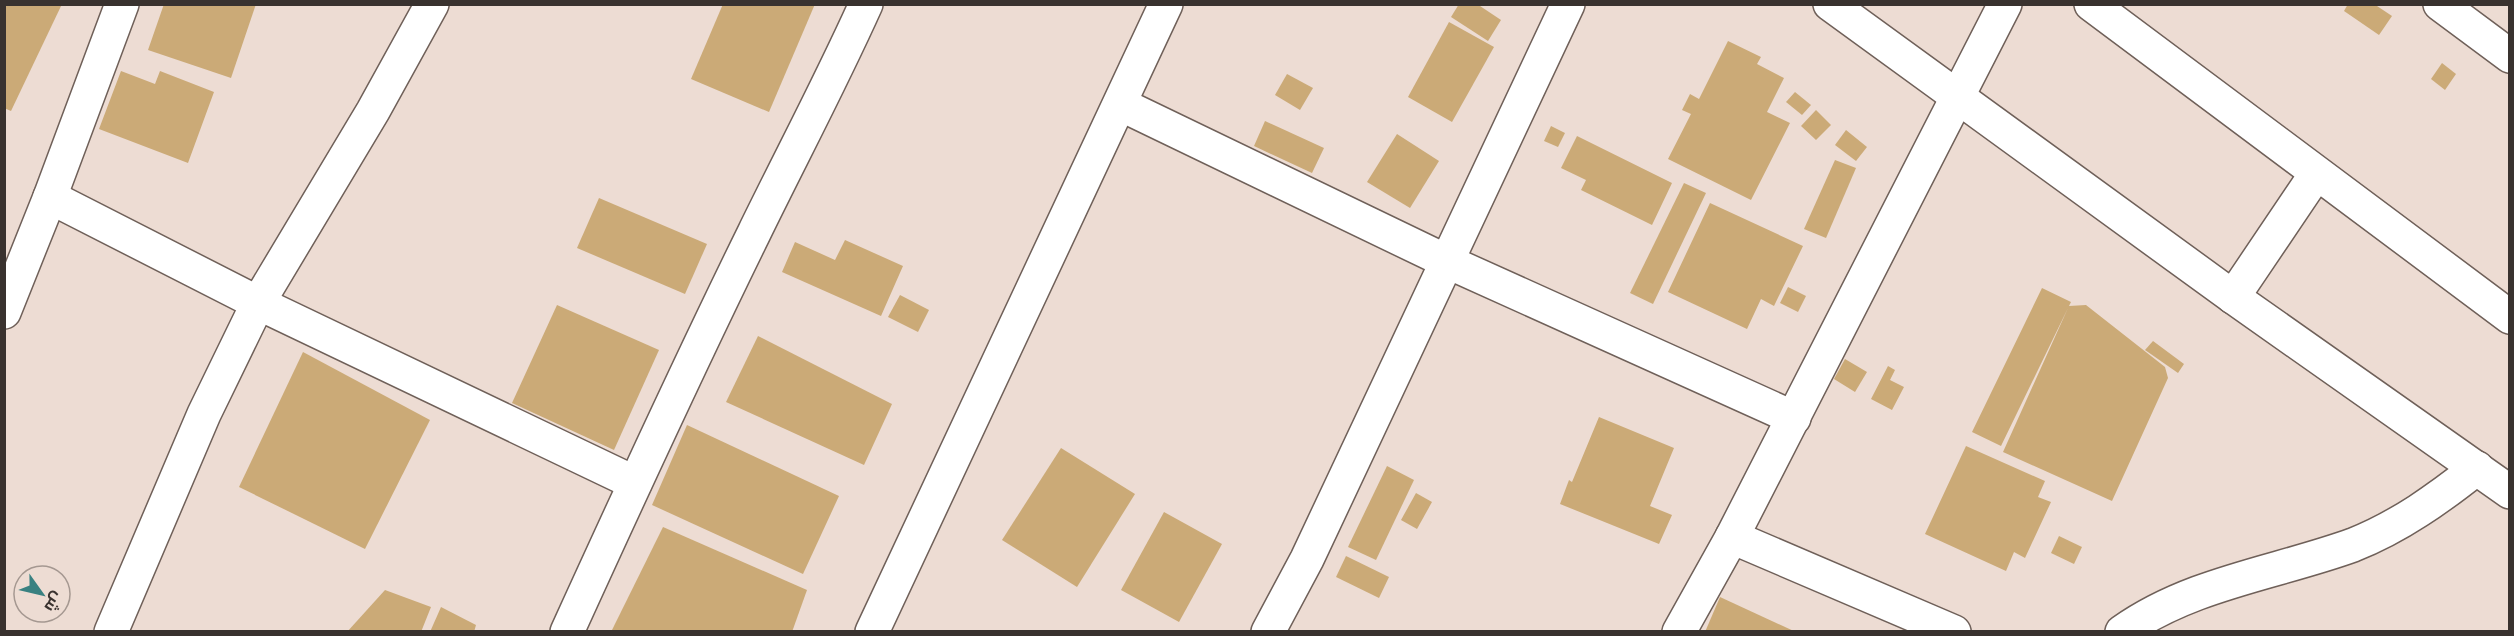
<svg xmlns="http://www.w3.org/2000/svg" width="2514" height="636" font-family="Barlow,Cairo,sans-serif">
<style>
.building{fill:#cbaa77}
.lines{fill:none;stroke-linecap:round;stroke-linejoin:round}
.minor-casing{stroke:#6f6059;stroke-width:36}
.minor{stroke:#fff;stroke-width:33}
</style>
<rect width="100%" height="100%" fill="#eddcd3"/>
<g class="building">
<path d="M4,4h58l-51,107 -7,-3z"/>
<path d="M164,4h92l-25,74 -83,-28z"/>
<path d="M723,4h92l-46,108 -78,-33z"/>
<path d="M1459,4h18l24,16 -13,21 -37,-24z"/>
<path d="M2348,4h26l18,12 -13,19 -35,-24z"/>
<path d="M1449,22l45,25 -42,75 -44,-25z"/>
<path d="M1728,41l33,16 -4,7 27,14 -17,34 23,11 -39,77 -83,-41 23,-45 -9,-4 8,-16 9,5z"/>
<path d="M2442,63l14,11 -11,16 -14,-11z"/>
<path d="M121,71l34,13 5,-13 54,21 -26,71 -89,-34z"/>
<path d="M1287,74l26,14 -13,22 -25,-15z"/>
<path d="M1795,92l16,13 -9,10 -16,-13z"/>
<path d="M1816,110l15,15 -15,15 -15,-14z"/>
<path d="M1265,121l59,27 -12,25 -58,-27z"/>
<path d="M1551,126l14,7 -7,14 -14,-6z"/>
<path d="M1846,130l21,17 -11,14 -21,-16z"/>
<path d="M1397,134l42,27 -29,47 -43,-26z"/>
<path d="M1577,136l95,47 -20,42 -71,-35 5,-10 -25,-12z"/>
<path d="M1835,160l21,8 -30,70 -22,-9z"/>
<path d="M1684,183l22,10 -53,111 -23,-11z"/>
<path d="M599,198l108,46 -22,50 -108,-46z"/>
<path d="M1710,203l93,43 -29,60 -13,-7 -14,30 -79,-37z"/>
<path d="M845,240l58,26 -22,50 -99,-44 13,-30 40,18z"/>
<path d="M1788,287l18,9 -8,16 -18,-9z"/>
<path d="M2042,288l29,14 -2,4 17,-1 79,62 3,11 -56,123 -109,-49 65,-144 -67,138 -29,-14z"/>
<path d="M900,295l29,15 -11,22 -30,-15z"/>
<path d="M557,305l102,45 -45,100 -102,-47z"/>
<path d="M758,336l134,68 -28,61 -138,-63z"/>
<path d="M2153,341l31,23 -6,9 -33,-23z"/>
<path d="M303,352l127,68 -65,129 -126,-62z"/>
<path d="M1845,359l22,13 -12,20 -21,-13z"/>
<path d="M1888,366l7,4 -5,10 14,7 -12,23 -21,-11z"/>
<path d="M1599,417l75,31 -24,58 22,9 -13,29 -99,-40 9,-24 3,2z"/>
<path d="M687,425l152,71 -36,78 -151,-69z"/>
<path d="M1966,446l79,35 -7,16 13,5 -26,56 -11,-6 -8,19 -81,-37z"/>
<path d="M1061,448l74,46 -58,93 -75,-47z"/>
<path d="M1387,466l27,14 -38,80 -28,-13z"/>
<path d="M1416,493l16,9 -15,27 -16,-9z"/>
<path d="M1164,512l58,32 -43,78 -58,-32z"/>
<path d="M663,527l144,63 -15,42h-181z"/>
<path d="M2059,536l23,11 -8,17 -23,-11z"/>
<path d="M1346,556l43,21 -10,21 -43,-21z"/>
<path d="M385,590l46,17 -10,25h-74z"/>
<path d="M1720,597l76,35h-91z"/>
<path d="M441,607l35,18 -2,7h-44z"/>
</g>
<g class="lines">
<defs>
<g id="minor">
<path d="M1830,4l403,293 277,195"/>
<path d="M2091,4l419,313"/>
<path d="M2440,4l70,52"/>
<path d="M1120,104l326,157 348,157"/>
<path d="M50,197l208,106 377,180"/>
<path d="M2233,297l83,-123"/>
<path d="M4,312l46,-115 72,-193"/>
<path d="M1732,537l222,95"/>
<path d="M111,632l93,-218 54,-111 115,-192 59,-107"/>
<path d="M567,632c61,-134 122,-267 187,-399 37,-76 77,-151 112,-229"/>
<path d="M872,632l294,-628"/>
<path d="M1268,632l39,-73 261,-555"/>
<path d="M1679,632l53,-95 273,-533"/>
<path d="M2122,632c69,-49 154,-59 231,-87 46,-18 86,-47 124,-77"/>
</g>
</defs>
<use href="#minor" class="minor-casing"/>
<use href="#minor" class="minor"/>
</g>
<rect width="2514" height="636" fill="none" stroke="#39322f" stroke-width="12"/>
<g transform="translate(42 594) rotate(124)"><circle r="28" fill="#eddcd3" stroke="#a59891" stroke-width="1.5"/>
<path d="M0-4.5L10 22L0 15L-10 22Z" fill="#398181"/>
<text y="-9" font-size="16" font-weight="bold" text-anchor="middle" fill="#39322f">ش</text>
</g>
</svg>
